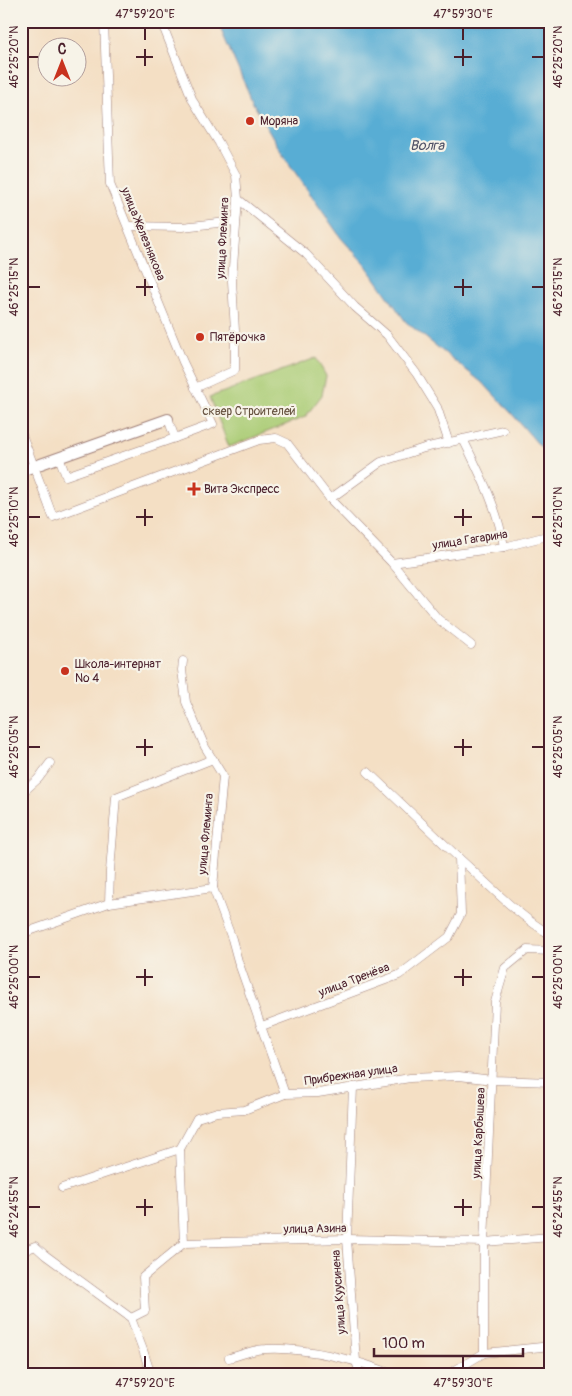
<svg xmlns="http://www.w3.org/2000/svg" width="572" height="1396" font-family="Pangolin,sans-serif">
<style>
.green{fill:#aacc75;stroke:#7a7650}
.water{fill:#58add4;stroke:#516680}
.lines{fill:none;stroke-linecap:round;stroke-linejoin:round}
.minor-casing{stroke:#9f7f78;stroke-width:9}
.tertiary-casing{stroke:#9f7f78;stroke-width:12}
.minor{stroke:#fff;stroke-width:8}
.tertiary{stroke:#fff;stroke-width:10}
.ticks{fill:none;stroke:#4a1f2b;stroke-width:2}
.poi-dot{fill:#c8321e;stroke:#f7f3e8;stroke-width:2}
.labels{text-anchor:middle;dominant-baseline:central;stroke-width:4.5;stroke-linejoin:round;paint-order:stroke}
.poi-label{font-size:12px;fill:#4a1f2b;stroke:#f7f3e8;text-anchor:start}
.street-label{font-size:12px;fill:#4a1f2b;stroke:#f7f3e8}
.park-label{font-size:12px;fill:#675341;stroke:#f7f3e8}
.water-label{font-size:14px;font-style:italic;fill:#4f5166;stroke:#f7f3e8}
.neatline{fill:none;stroke:#4a1f2b;stroke-width:2}
.ticks-label{font-size:12px;text-anchor:middle;fill:#4a1f2b}
</style>
<rect width="100%" height="100%" fill="#f7f3e8"/>
<filter id="ink" filterUnits="userSpaceOnUse"><feTurbulence type="fractalNoise" baseFrequency=".02" numOctaves="2"/><feDisplacementMap in="SourceGraphic" scale="10" xChannelSelector="R" yChannelSelector="G"/><feConvolveMatrix kernelMatrix="1 2 1 2 8 2 1 2 1" color-interpolation-filters="sRGB"/></filter>
<filter id="wash" filterUnits="userSpaceOnUse"><feTurbulence type="fractalNoise" baseFrequency=".0096" numOctaves="4" result="noise"/><feDisplacementMap in="SourceGraphic" scale="20" xChannelSelector="R" yChannelSelector="G"/><feGaussianBlur stdDeviation="1.12" result="paint"/><feColorMatrix in="noise" values="0 0 0 0 0 0 0 0 0 0 0 0 0 0 0 0 0 1.4 0 .05"/><feComposite in="paint" operator="in"/></filter>
<g filter="url(#wash)">
<rect width="100%" height="100%" fill="#f4dfc4"/>
<path class="green" d="M316,358l10,18 -4,19 -17,22 -76,30 -19,-50z"/>
<path class="water" d="M217,21h334v438l-39,-45 -27,-29 -79,-63 -41,-58 -24,-26 -58,-83 -30,-52z"/>
</g>
<g filter="url(#ink)">
<g class="lines">
<defs>
<g id="minor">
<path d="M104,21l6,163 73,178 30,62 -38,14 -7,-19"/>
<path d="M161,21l32,80 26,42 17,32 2,24 -6,82 3,50v39l-40,18"/>
<path d="M238,199l68,55 49,53 32,28 29,38 21,34 12,36"/>
<path d="M128,226l54,1 54,-6"/>
<path d="M21,432l32,85 206,-77 17,-2 11,5 43,56 51,-37 43,-14 79,-18"/>
<path d="M463,439c17,35 35,69 41,108"/>
<path d="M59,457l7,19 109,-38"/>
<path d="M330,499l62,64 46,56 33,26"/>
<path d="M392,563l112,-16 47,-12"/>
<path d="M183,661l-1,9 4,32 19,45 18,29 -10,112 19,51 6,22 47,133"/>
<path d="M21,794l17,-15 12,-16"/>
<path d="M459,858c29,26 58,57 92,77"/>
<path d="M109,903l1,-32 6,-74 97,-38"/>
<path d="M21,934l88,-31 104,-15"/>
<path d="M262,1026l137,-51 50,-38 12,-23 -2,-56 -91,-86"/>
<path d="M353,1087l-6,152 9,122 4,14"/>
<path d="M180,1149l4,94"/>
<path d="M62,1188l118,-39 17,-31 20,-6 27,-2 41,-16 33,-1 92,-15 49,-2 34,4 58,2"/>
<path d="M21,1252l14,-6 10,9 86,63 12,32 8,25"/>
<path d="M131,1318l14,-7 -2,-34 41,-34 163,-4 137,3 67,-5"/>
<path d="M484,1353v-111l11,-240 10,-34 22,-18 24,1"/>
<path d="M229,1358c12,-3 25,-9 37,-9 38,-2 94,11 128,26"/>
<path d="M447,1375l37,-22 67,-7"/>
</g>
<path id="tertiary" d="M21,471l147,-52"/>
</defs>
<use href="#minor" class="minor-casing"/>
<use href="#tertiary" class="tertiary-casing"/>
<use href="#minor" class="minor"/>
<use href="#tertiary" class="tertiary"/>
</g>
</g>
<path class="ticks" d="M145,28v12M463,28v12M145,49v17M463,49v17M28,57h12M136,57h17M454,57h18M532,57h12M145,279v17M463,279v17M28,287h12M136,287h17M454,287h18M532,287h12M145,509v17M463,509v17M28,517h12M136,517h17M454,517h18M532,517h12M145,739v17M463,739v17M28,747h12M136,747h17M454,747h18M532,747h12M145,969v17M463,969v17M28,977h12M136,977h17M454,977h18M532,977h12M145,1199v17M463,1199v17M28,1207h12M136,1207h17M454,1207h18M532,1207h12M145,1356v12M463,1356v12"/>
<g class="poi-dot">
<circle cx="250" cy="121" r="5"/>
<circle cx="200" cy="337" r="5"/>
<path d="M191.5 481.5h5v5h5v5h-5v5h-5v-5h-5v-5h5z"/>
<circle cx="65" cy="671" r="5"/>
</g>
<g class="labels">
<g class="poi-label">
<text x="260" y="121">Моряна</text>
<text x="210" y="337">Пятёрочка</text>
<text x="204" y="489">Вита Экспресс</text>
<text x="75" y="664">Школа-интернат<tspan x="75" dy="14">№ 4</tspan></text>
</g>
<g class="street-label">
<text transform="translate(143 234) rotate(68)">улица Железнякова</text>
<text transform="translate(223 238) rotate(-87)">улица Флеминга</text>
<text transform="translate(470 540) rotate(-9)">улица Гагарина</text>
<text transform="translate(206 834) rotate(-85)">улица Флеминга</text>
<text transform="translate(354 980) rotate(-21)">улица Тренёва</text>
<text transform="translate(351 1075) rotate(-8)">Прибрежная улица</text>
<text transform="translate(479 1133) rotate(-87)">улица Карбышева</text>
<text transform="translate(315 1229) rotate(-1)">улица Азина</text>
<text transform="translate(339 1292) rotate(-94)">улица Куусинена</text>
</g>
<g class="park-label">
<text x="249" y="411">сквер Строителей</text>
</g>
<g class="water-label">
<text x="427" y="145">Волга</text>
</g>
</g>
<rect width="572" height="1396" fill="none" stroke="#f7f3e8" stroke-width="55"/>
<g transform="translate(62 62)"><circle r="24" fill="#f7f3e8" stroke="#b29e9c"/>
<path d="M0-4L9 19L0 12L-9 19Z" fill="#c8321e"/>
<text y="-8" font-size="14" font-weight="bold" text-anchor="middle" fill="#4a1f2b">С</text>
</g>
<path d="M374 1348v8h149v-8" fill="none" stroke="#4a1f2b" stroke-width="2.5"/>
<text x="382" y="1348" font-size="15" fill="#4a1f2b" stroke="#f7f3e8" stroke-width="4" paint-order="stroke">100 m</text>
<rect x="28" y="28" width="516" height="1340" class="neatline"/>
<g class="ticks-label">
<text x="145" y="18">47°59'20"E</text>
<text x="463" y="18">47°59'30"E</text>
<text transform="translate(14 57) rotate(-90)" y="4">46°25'20"N</text>
<text transform="translate(558 57) rotate(-90)" y="4">46°25'20"N</text>
<text transform="translate(14 287) rotate(-90)" y="4">46°25'15"N</text>
<text transform="translate(558 287) rotate(-90)" y="4">46°25'15"N</text>
<text transform="translate(14 517) rotate(-90)" y="4">46°25'10"N</text>
<text transform="translate(558 517) rotate(-90)" y="4">46°25'10"N</text>
<text transform="translate(14 747) rotate(-90)" y="4">46°25'05"N</text>
<text transform="translate(558 747) rotate(-90)" y="4">46°25'05"N</text>
<text transform="translate(14 977) rotate(-90)" y="4">46°25'00"N</text>
<text transform="translate(558 977) rotate(-90)" y="4">46°25'00"N</text>
<text transform="translate(14 1207) rotate(-90)" y="4">46°24'55"N</text>
<text transform="translate(558 1207) rotate(-90)" y="4">46°24'55"N</text>
<text x="145" y="1387">47°59'20"E</text>
<text x="463" y="1387">47°59'30"E</text>
</g>
</svg>
